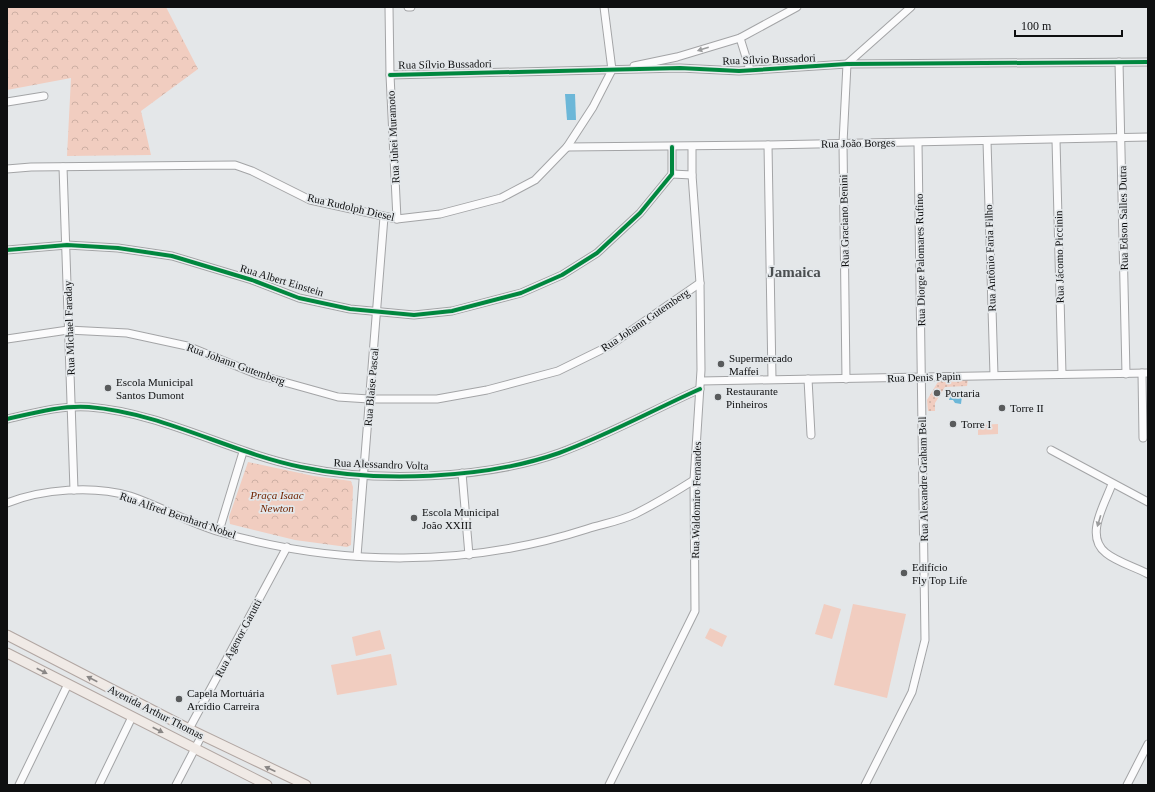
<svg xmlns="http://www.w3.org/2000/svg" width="1155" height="792" font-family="Georgia,serif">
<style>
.grass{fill:url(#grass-dots)}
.forest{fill:url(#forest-crowns)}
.pitch{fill:#f1cdc0}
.water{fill:#6cb7d8}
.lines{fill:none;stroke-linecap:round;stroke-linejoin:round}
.minor-casing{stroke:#a3a4a6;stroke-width:9}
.major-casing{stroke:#b1a6a2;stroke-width:11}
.minor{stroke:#fbfbfc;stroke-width:7}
.major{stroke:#f0eae6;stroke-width:9}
.cycleway-casing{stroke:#e3e7ea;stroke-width:6}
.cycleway{stroke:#00873e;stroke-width:4}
.oneway{fill:#9c9d9e}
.oneway2{fill:#8a8786}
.poi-dot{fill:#595b5c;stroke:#e3e7ea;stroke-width:1.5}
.labels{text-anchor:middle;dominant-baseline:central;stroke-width:3.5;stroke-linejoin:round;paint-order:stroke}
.street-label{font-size:11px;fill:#0e0f10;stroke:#e3e7ea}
.poi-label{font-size:11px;fill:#0e0f10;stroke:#e3e7ea;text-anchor:start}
.park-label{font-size:11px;font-style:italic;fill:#702300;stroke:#e3e7ea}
.district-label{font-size:15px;font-weight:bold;fill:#4b4f51;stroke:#e3e7ea}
</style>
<defs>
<pattern id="grass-dots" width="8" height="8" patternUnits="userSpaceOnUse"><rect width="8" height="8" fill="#f1cdc0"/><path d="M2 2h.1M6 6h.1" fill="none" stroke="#cdafa4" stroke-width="1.8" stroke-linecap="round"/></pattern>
<pattern id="forest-crowns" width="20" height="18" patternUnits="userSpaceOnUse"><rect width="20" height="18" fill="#f1cdc0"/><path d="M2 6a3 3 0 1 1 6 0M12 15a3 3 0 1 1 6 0" fill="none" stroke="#cdafa4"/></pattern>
</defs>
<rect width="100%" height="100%" fill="#e4e7e9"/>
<path class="grass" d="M968,379l-1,7 -22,1 -10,16v8h-7l-1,-11 12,-20z"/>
<g class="forest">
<path d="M7,7h159l32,62 -57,42 10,44 -84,1 4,-78 -64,12z"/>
<path d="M248,462l66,14 37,5 2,6 -2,58 -4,2 -52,-7 -65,-16 -1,-7z"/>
</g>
<g class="pitch">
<path d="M998,424v10l-20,1v-10z"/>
<path d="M824,604l17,5 -9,30 -17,-5z"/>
<path d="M853,604l53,10 -19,84 -53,-13z"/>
<path d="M710,628l17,8 -5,11 -17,-9z"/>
<path d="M380,630l5,19 -29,7 -4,-19z"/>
<path d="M391,654l6,31 -60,10 -6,-30z"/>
</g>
<g class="water">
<path d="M565,94h10l1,26h-9z"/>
<path d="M950,393h8v3h4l-1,8 -6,-1 -2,-3h-4z"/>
</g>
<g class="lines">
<defs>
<g id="minor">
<path d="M389,7l1,68 7,144"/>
<path d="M408,7h3"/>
<path d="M604,7l8,63"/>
<path d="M740,38l10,32"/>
<path d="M1119,62l7,312"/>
<path d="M634,66l43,-9 63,-19 57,-31"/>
<path d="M390,75l290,-7 59,3 108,-7 301,-2"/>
<path d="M7,102l37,-6"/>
<path d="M1056,140l6,234"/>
<path d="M987,141l7,234"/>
<path d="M768,145l4,234"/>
<path d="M567,147l201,-2 380,-8"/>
<path d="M63,167l11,323"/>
<path d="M7,169l24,-2 204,-2 17,6 58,29 87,19 43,-5 61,-16 34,-18 32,-33 26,-40 19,-37"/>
<path d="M672,174l20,1"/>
<path d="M7,250l60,-5 51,3 54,8 80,24 47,18 51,11 64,6 38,-4 69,-18 41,-18 35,-22 43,-40 32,-39v-27"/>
<path d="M7,339l61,-9 59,3 60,13 72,29 79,22 31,2h68l50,-9 71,-19 51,-25 91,-63"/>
<path d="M1142,373l1,65"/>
<path d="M808,379l3,56"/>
<path d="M846,379l-3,-236 4,-79 64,-57"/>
<path d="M701,381l447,-8"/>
<path d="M7,419c26,-6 55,-14 82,-12 74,6 140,45 212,60 76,16 184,12 258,-14 49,-18 94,-43 141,-64"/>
<path d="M1051,450l97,52"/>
<path d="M462,473l7,82"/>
<path d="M1112,484c-7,20 -28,52 -6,69 11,9 29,14 42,21"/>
<path d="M7,503c35,-14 87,-18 123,-7 30,10 59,27 90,36 119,35 249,35 367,-3 16,-5 33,-8 48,-15 20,-10 40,-22 59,-34"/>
<path d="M219,531l24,-79"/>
<path d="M357,556l27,-339"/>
<path d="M189,729l98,-182"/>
<path d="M19,785l49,-101"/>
<path d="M99,785l33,-68"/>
<path d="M176,785l26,-50"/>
<path d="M609,785l86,-174 -1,-131 7,-110 -1,-87 -8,-108v-28"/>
<path d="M865,785l47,-93 13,-52 -7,-497"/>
<path d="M1127,785l21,-41"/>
</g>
<g id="major">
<path d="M7,635l182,94 117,56"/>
<path d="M7,653l260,132"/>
</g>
</defs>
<use href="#minor" class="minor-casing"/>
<use href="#major" class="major-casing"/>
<use href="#minor" class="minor"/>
<use href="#major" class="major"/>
<defs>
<g id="cycleway">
<path d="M390,75l290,-7 59,3 108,-7 301,-2"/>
<path d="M7,250l60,-5 51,3 54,8 80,24 47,18 51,11 64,6 38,-4 69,-18 41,-18 35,-22 43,-40 32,-39v-27"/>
<path d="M7,419c26,-6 55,-14 82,-12 74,6 140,45 212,60 76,16 184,12 258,-14 49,-18 94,-43 141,-64"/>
</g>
</defs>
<use href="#cycleway" class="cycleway-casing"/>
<use href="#cycleway" class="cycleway"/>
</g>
<defs><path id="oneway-solid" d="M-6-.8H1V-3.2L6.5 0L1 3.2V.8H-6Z"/></defs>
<g class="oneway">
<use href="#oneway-solid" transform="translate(703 49) rotate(163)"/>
<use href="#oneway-solid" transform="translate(1099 521) rotate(107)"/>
</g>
<g class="oneway2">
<use href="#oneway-solid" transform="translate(42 671) rotate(27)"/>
<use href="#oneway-solid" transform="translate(92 679) rotate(-153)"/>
<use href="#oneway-solid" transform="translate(158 730) rotate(27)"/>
<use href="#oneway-solid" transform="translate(270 769) rotate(-155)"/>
</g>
<g class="poi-dot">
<circle cx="721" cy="364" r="4"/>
<circle cx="108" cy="388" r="4"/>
<circle cx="937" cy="393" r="4"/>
<circle cx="718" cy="397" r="4"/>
<circle cx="1002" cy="408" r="4"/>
<circle cx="953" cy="424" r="4"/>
<circle cx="414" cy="518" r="4"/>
<circle cx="904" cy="573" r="4"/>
<circle cx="179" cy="699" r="4"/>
</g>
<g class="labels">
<g class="street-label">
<text transform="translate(769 59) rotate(-2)">Rua Sílvio Bussadori</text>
<text transform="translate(445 64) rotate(-1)">Rua Sílvio Bussadori</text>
<text transform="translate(393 137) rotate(-93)">Rua Juhei Muramoto</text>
<text transform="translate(858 143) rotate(-1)">Rua João Borges</text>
<text transform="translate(351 207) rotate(13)">Rua Rudolph Diesel</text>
<text transform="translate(1123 218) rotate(-91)">Rua Edson Salles Dutra</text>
<text transform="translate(844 221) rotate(-91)">Rua Graciano Benini</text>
<text transform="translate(1059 257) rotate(-91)">Rua Jácomo Piccinin</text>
<text transform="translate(990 258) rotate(-92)">Rua Antônio Faria Filho</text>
<text transform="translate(920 260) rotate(-91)">Rua Diorge Palomares Rufino</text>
<text transform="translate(282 280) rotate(17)">Rua Albert Einstein</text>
<text transform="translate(645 320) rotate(-34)">Rua Johann Gutemberg</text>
<text transform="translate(69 328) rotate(-92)">Rua Michael Faraday</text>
<text transform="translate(236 364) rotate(20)">Rua Johann Gutemberg</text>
<text transform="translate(924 377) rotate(-2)">Rua Denis Papin</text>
<text transform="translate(371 387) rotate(-85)">Rua Blaise Pascal</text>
<text transform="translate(381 464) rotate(2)">Rua Alessandro Volta</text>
<text transform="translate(923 479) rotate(-91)">Rua Alexandre Graham Bell</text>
<text transform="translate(696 500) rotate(-89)">Rua Waldomiro Fernandes</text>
<text transform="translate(178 515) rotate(19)">Rua Alfred Bernhard Nobel</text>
<text transform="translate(238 638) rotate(-62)">Rua Agenor Garutti</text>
<text transform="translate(156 712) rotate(27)">Avenida Arthur Thomas</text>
</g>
<g class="poi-label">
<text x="729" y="358">Supermercado<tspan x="729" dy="13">Maffei</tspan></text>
<text x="116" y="382">Escola Municipal<tspan x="116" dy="13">Santos Dumont</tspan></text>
<text x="726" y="391">Restaurante<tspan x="726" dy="13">Pinheiros</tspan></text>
<text x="945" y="393">Portaria</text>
<text x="1010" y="408">Torre II</text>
<text x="961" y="424">Torre I</text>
<text x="422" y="512">Escola Municipal<tspan x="422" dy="13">João XXIII</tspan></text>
<text x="912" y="567">Edifício<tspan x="912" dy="13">Fly Top Life</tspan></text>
<text x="187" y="693">Capela Mortuária<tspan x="187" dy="13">Arcídio Carreira</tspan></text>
</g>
<g class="park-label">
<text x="277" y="495">Praça Isaac<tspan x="277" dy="13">Newton</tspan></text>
</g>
<g class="district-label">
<text x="794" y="272">Jamaica</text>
</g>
</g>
<rect width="1155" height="792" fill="none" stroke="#0e0f10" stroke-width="16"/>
<path d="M1015 30v6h107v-6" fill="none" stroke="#0e0f10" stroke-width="2"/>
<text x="1021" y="30" font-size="12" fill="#0e0f10" stroke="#e3e7ea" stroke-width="3" paint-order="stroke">100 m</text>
</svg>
